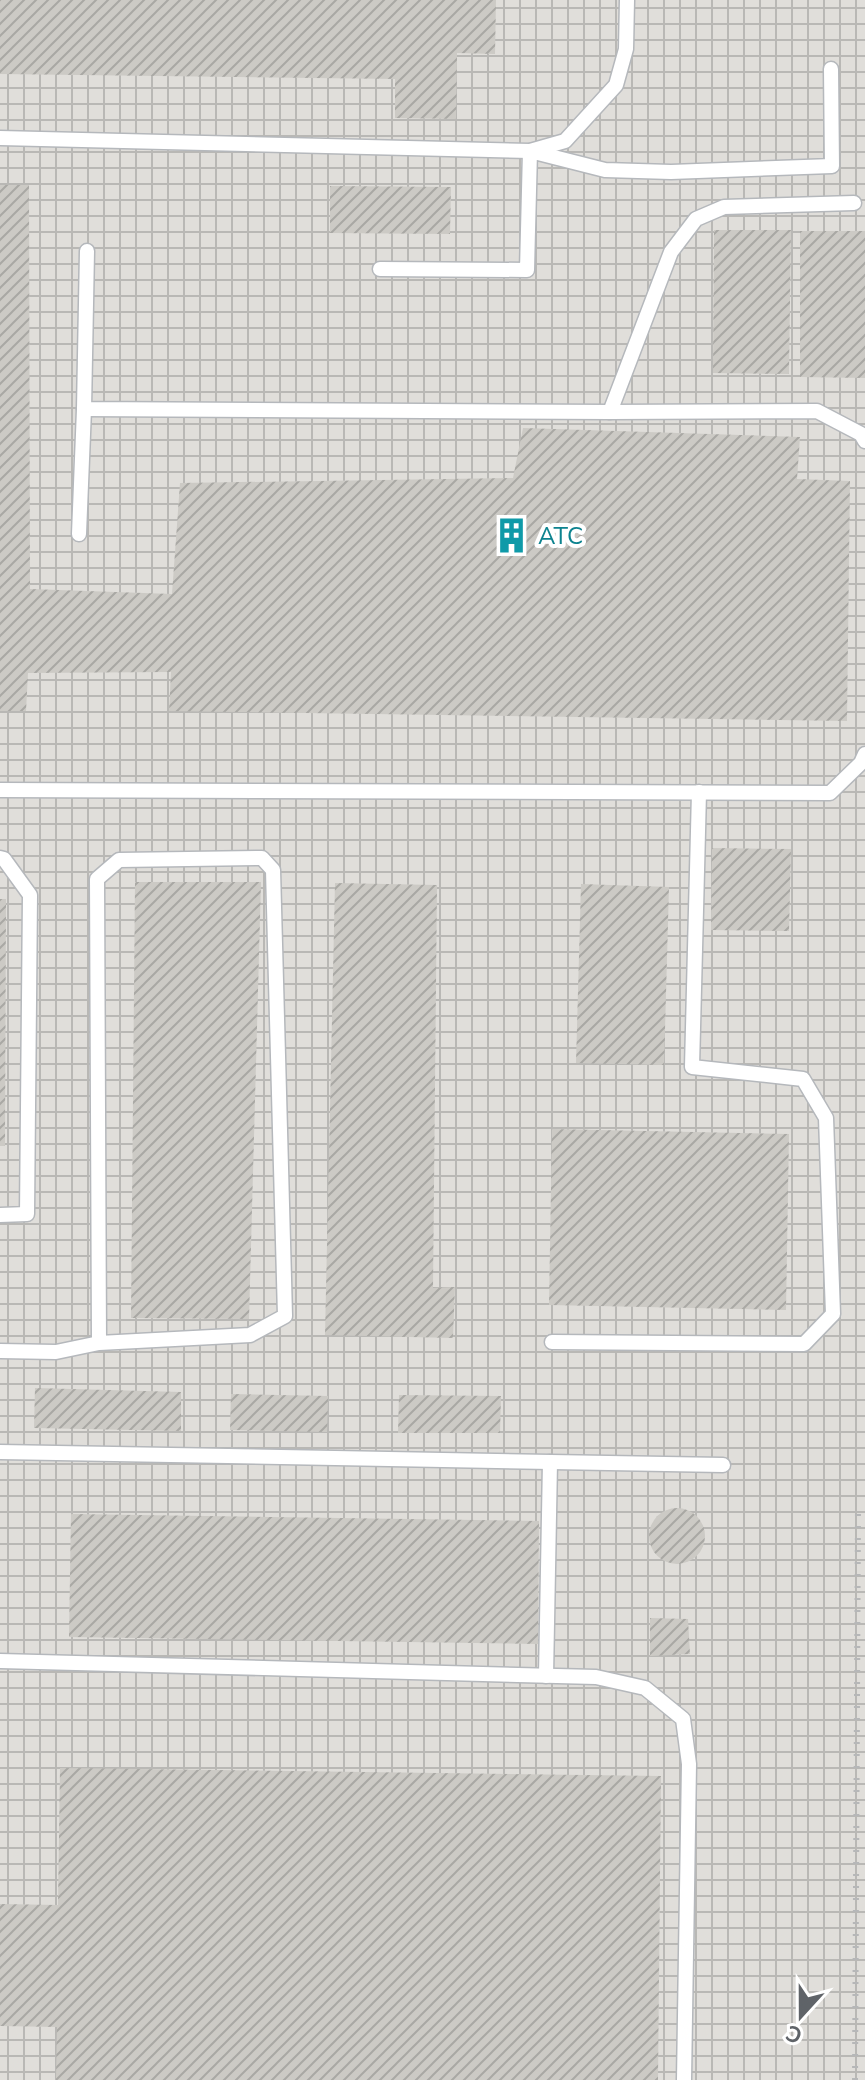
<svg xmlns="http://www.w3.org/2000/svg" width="865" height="2080" font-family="'Nunito Sans',sans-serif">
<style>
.industrial{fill:url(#industrial-grid)}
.building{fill:url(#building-hatch)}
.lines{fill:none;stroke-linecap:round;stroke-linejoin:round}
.service-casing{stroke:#b5b8bc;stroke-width:17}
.service{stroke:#fff;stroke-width:14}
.rail{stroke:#b6b7b8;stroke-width:6;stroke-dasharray:2 10;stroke-linecap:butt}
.labels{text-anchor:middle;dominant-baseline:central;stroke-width:8;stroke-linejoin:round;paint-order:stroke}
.culture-label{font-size:24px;fill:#0d838f;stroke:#fff;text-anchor:start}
</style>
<defs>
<pattern id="industrial-grid" width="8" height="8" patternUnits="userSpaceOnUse" patternTransform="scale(2)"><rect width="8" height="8" fill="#e0deda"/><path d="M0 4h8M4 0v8" fill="none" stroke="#b9b8b5"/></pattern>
<pattern id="building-hatch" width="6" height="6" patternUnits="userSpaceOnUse" patternTransform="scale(2)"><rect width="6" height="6" fill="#cccac5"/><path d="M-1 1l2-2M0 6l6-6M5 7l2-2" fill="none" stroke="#a9a8a4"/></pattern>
</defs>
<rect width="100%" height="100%" fill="#f1efe8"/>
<rect class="industrial" x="0" y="0" width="865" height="2080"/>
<g class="building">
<path d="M0,0h496l-1,54 -38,-1 -1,66 -61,-1v-39l-395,-5z"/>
<path d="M0,185h29l1,404 142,5 8,-111 333,-5 10,-50 277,9 -3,42 53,2 -3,240 -678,-10 2,-39 -143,1 -2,38h-26z"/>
<path d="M330,186l121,1 -1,47 -120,-1z"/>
<path d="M714,230h77l-2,144 -76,-1z"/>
<path d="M800,231h65v147l-65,-1z"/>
<path d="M712,848l79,1 -2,82 -78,-1z"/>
<path d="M135,882h126l-12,437 -118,-1z"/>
<path d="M335,883l102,2 -4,403 22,-1 -2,51 -128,-3z"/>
<path d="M581,884l88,3 -5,178 -88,-2z"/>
<path d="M0,899h6l-1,247h-5z"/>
<path d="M552,1129l237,5 -3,176 -237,-5z"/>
<path d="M35,1388l146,4v39l-147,-3z"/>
<path d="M231,1394l97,2 -1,36 -97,-2z"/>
<path d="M399,1395l102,1 -1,37h-102z"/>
<circle cx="677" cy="1536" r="28"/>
<path d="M71,1514l468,7 -1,123 -469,-7z"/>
<path d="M650,1618l38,1 2,35 -40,2z"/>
<path d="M60,1768l601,8 -3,304h-602l1,-53 -57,-1v-122l58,1z"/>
</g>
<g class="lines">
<defs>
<g id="service">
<path d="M0,138l530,13 35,-10 51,-56 10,-36 1,-49"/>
<path d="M87,251l-3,158 526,3 207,-1 44,23 4,7"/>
<path d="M380,269l147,1 3,-119 75,19 66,2 161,-6 -1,-97"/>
<path d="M610,412l61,-160 25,-33 28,-12 130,-4"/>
<path d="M79,534l5,-125"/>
<path d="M0,790l830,3 31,-30 4,-9"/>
<path d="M0,858l4,1 26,36 -3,319 -27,1"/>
<path d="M552,1342l252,2 29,-30 -7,-196 -23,-39 -111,-12 7,-275"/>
<path d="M0,1351l56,1 43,-9 151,-8 35,-19 -12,-446 -11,-12 -143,2 -22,19 2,464"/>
<path d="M0,1452l723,13"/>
<path d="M0,1661l596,16 49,11 38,31 6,45 -5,316"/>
<path d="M546,1676l4,-214"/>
</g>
</defs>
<use href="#service" class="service-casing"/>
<use href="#service" class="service"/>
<path class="rail" d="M855,2080l3,-573"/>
</g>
<defs>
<symbol id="building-bare" viewBox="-9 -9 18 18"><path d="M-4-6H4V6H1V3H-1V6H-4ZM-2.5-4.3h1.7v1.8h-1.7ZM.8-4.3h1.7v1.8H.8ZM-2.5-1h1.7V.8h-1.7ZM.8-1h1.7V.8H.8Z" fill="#0f9aa8" stroke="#fff" stroke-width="2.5" paint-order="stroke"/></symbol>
</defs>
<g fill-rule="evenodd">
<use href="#building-bare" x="486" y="510" width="51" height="51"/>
</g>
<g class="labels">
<g class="culture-label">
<text x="538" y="536">АТС</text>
</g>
</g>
<g transform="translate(801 2016) rotate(201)" stroke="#ffffff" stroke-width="6" paint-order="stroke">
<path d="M0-6L14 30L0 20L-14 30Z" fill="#5f6368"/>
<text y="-12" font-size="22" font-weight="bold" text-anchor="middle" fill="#5f6368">С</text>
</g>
</svg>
